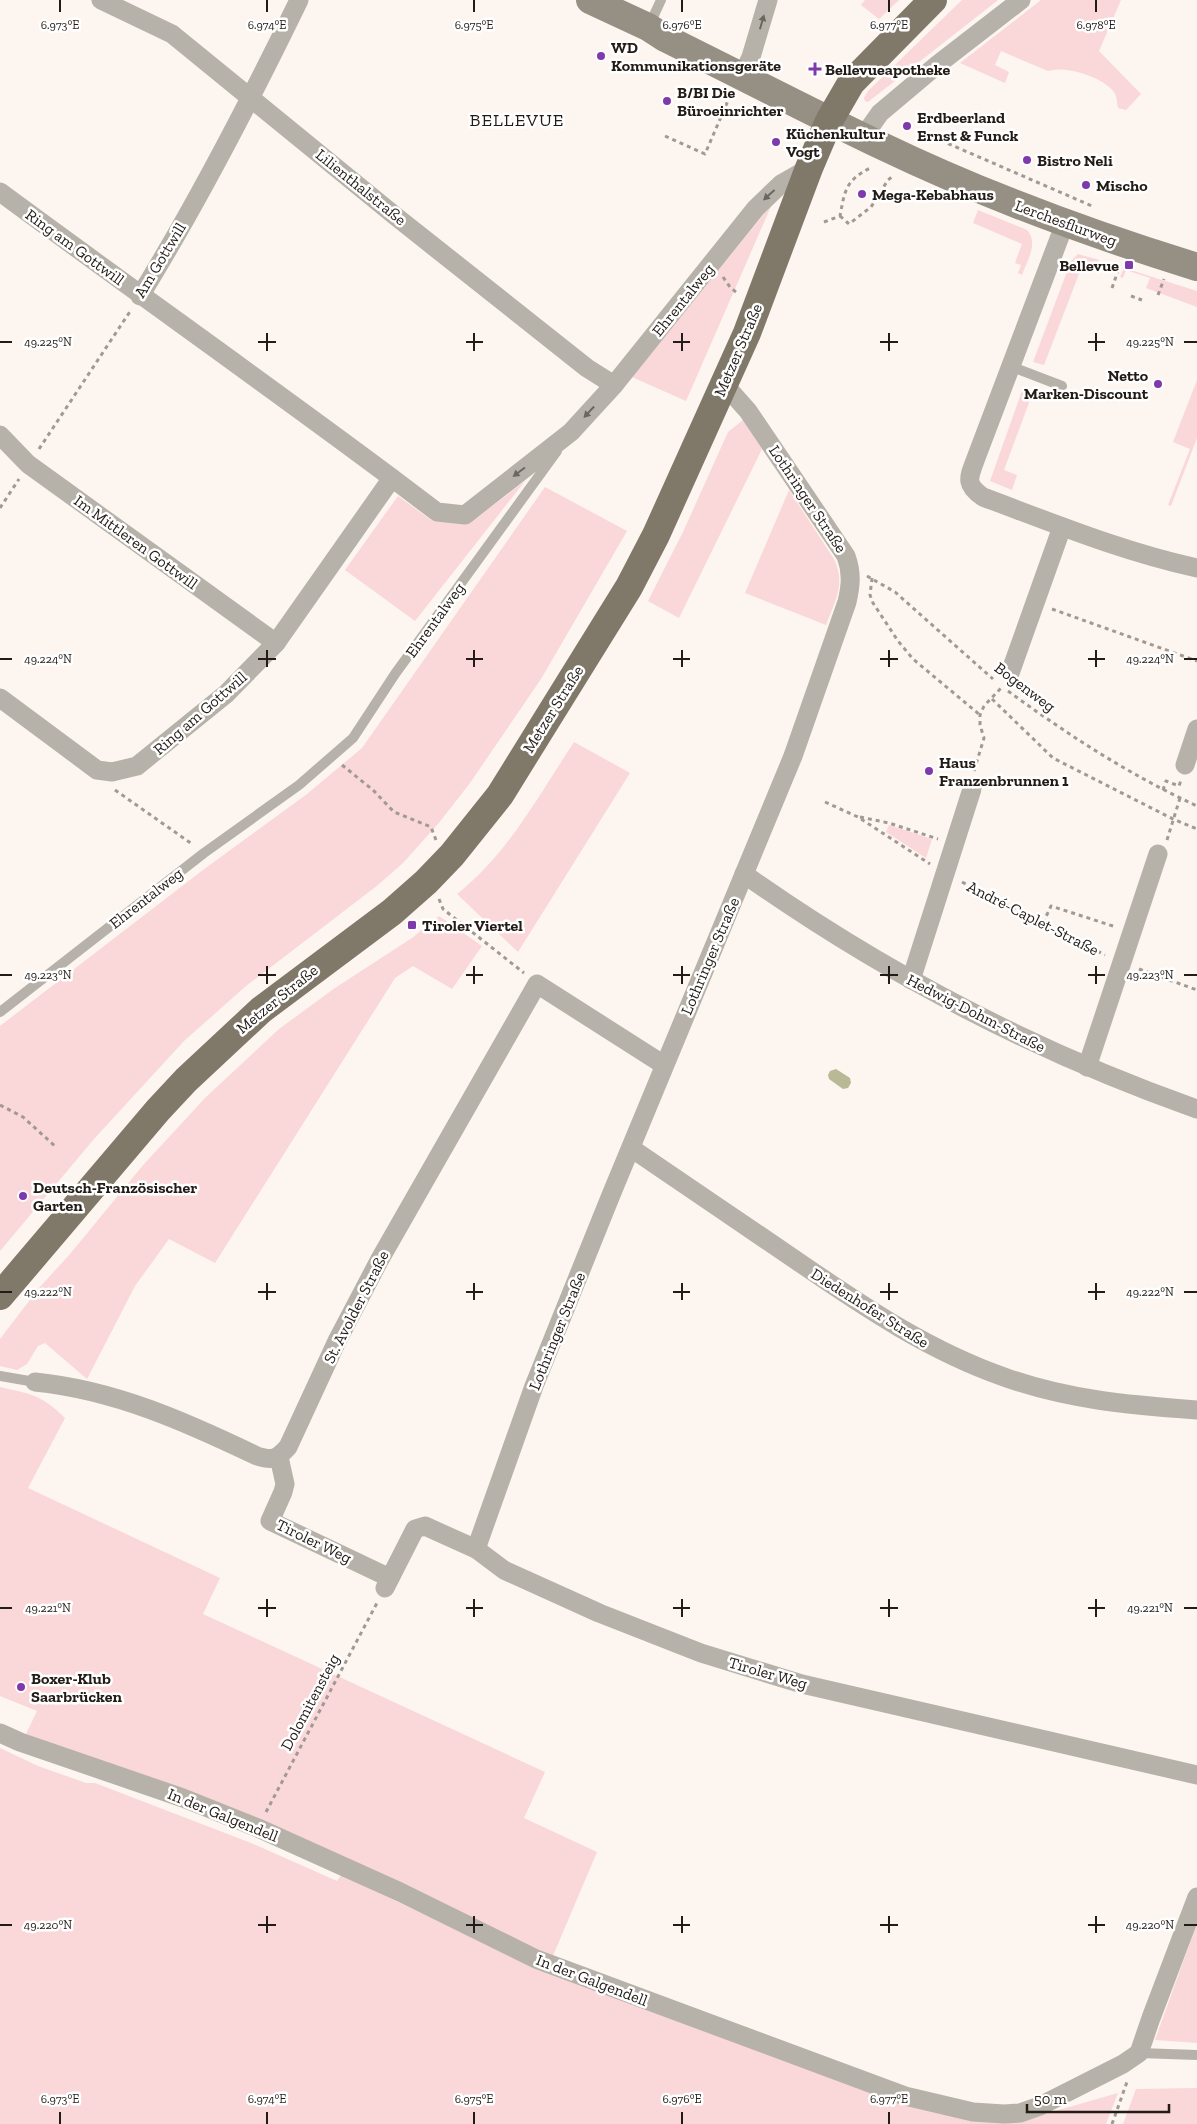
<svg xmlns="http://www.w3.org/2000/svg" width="1197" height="2124" font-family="'Zilla Slab',serif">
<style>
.green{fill:#fad7d8}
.water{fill:#b9b995}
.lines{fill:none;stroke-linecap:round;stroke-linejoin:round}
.path{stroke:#a19a94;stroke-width:3;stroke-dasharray:4 4;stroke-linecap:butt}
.lane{stroke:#b6b2a9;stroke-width:10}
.street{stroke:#b6b2a9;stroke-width:19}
.secondary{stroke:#969084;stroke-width:28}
.primary{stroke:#807869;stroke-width:28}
.oneway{fill:#6c6660}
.ticks{fill:none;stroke:#221b16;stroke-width:2}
.poi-dot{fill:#7e39ac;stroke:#fff;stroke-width:2}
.labels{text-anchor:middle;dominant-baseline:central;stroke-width:5;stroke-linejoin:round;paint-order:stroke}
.poi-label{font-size:16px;font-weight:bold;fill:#221b16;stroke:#fff;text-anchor:start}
.street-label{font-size:16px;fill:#221b16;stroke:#fff}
.neighbourhood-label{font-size:18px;letter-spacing:1px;fill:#221b16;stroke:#fff}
.ticks-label{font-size:12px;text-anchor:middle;fill:#221b16;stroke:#fff;stroke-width:5;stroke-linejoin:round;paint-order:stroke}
</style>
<rect width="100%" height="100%" fill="#fdf5ef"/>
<g class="green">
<path d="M865,0h34l-20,19 -18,-14z"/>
<path d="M962,0h36l-130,102 -3,-1 -1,-3 4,-7z"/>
<path d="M1041,0h80l-22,51 42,43 -15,16 -8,-2c-1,-6 -1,-11 -4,-16 -11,-15 -48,-27 -66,-21l-47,-20 -6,14 14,7 -4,11 -45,-20z"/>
<path d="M772,204l-86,197 -54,-24z"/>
<path d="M978,210l49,20c12,13 0,31 -5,45l-4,-2 3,-8 -6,-2 7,-19 -49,-21z"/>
<path d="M1078,254l21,6 -4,11 -13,-5 -38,99 -11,-3 38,-101z"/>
<path d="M1124,268l73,23v16l-51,-19 4,-10 -24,-8 -3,8 -3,-1z"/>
<path d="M1197,380v58l-26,68 -3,-1 22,-56 -17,-7z"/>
<path d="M1023,388l10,4 -29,78 13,5 -5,15 -22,-9z"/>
<path d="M743,420l19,29 -83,169 -31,-17 35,-69 45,-100z"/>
<path d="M525,481l-110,140 -70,-51 53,-74 33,24 35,3 12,-6z"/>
<path d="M545,487l82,44 -86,148 -71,104 -32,41 -35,39 -25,22 -132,101 -62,55 -90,98 -94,112v-225l203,-156 104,-76 55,-46z"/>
<path d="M789,490l45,69c12,25 1,42 -8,66l-81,-32z"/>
<path d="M574,742l56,31 -112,179 -61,-58c50,-39 82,-99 117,-152z"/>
<path d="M889,825l43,14 -6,19 -40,-26z"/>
<path d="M439,916l43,30 -30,43 -39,-23 -18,12 -180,285 -46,-24 -34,47 -48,93 -42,-36 -7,3 -11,18 -10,6 -17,-4v-27l39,-51 31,-34 74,-90 62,-67 73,-68 56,-41 77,-50z"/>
<path d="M0,1387c31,7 42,8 65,31l-37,70 192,90 -17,36 342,158 -21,46 73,34 -45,106 -526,-224 11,-23 -37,-15z"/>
<path d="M0,1748l38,18 48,17h9l156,60 86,38 4,-6 192,91 471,157h9l105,-30 -12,31h-1106z"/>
<path d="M1197,1923v120l-42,-3z"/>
<path d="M1197,2088v36h-74l13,-35z"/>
</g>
<path class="water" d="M836,1069l14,9 1,5 -3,5 -5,1 -14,-10 -1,-4 2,-4z"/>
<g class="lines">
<g class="path">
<path d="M926,134l166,72"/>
<path d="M665,136l40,18 25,-58"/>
<path d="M840,216l9,8 22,-17 17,-27 6,-5"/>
<path d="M824,222l16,-6c5,-27 6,-36 32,-49"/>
<path d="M723,277l7,10 7,6"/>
<path d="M1112,288l8,-23"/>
<path d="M1158,295l6,-16"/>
<path d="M1131,296l11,4"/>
<path d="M39,449l92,-139"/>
<path d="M0,508l19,-29"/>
<path d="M867,576l28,16 98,87"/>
<path d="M872,578l-2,17 3,8 25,38 15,18 67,56"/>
<path d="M1052,609l145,52"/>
<path d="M1008,691c60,44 122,84 189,115"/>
<path d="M992,699l61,59 120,61 24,10"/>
<path d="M342,765l31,25 21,22 37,15 5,13"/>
<path d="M974,771l10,-33 -4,-13v-10l4,-9 18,-19"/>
<path d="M115,790l77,54"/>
<path d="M1163,790l3,-9 13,5 2,-6"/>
<path d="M825,802l33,15 72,47"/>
<path d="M860,817l29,6 49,16"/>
<path d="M1167,840l13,-42"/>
<path d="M962,882l143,73"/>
<path d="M439,899l4,10 81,64"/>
<path d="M1043,923l8,-17 65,21"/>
<path d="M1139,969l58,21"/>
<path d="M0,1105l23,12 33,30"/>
<path d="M266,1812l111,-209"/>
<path d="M1112,2124l15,-42"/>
</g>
<g class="lane">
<path d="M649,26l12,-26"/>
<path d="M1010,366l52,20"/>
<path d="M0,1012l204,-159 95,-68 54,-47 42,-64 162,-223"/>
<path d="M0,1376l35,6"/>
<path d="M1139,2053l58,2"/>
</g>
<g class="street">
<path d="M101,0l71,34 222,181 193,153 27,17"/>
<path d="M742,76l9,-19 17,-57"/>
<path d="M863,137l17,-24 57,-48 84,-65"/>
<path d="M0,192c130,96 262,189 392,286l-116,165 -50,51 -89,72 -25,6 -15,-2 -97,-72"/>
<path d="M1065,223l-89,235c-7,19 -12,26 7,39 70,26 140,55 214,71"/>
<path d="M140,296c59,-96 110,-195 159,-296"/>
<path d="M0,435l28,29 248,179"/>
<path d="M392,478l45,34 28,3 106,-83 43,-47 142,-177 25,-24 28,-16"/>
<path d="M1010,673l52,-146"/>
<path d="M1185,765l12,-36"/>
<path d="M744,874c140,99 292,178 453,235"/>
<path d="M911,980l61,-191"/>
<path d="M1087,1067l71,-213"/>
<path d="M631,1148c57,39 115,78 172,117 64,44 127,86 201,112 64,23 126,28 193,33"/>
<path d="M35,1382c80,8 151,40 222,74 16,5 20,3 31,-9l49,-106 43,-82 157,-275 127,81"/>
<path d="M279,1457l6,27 -2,8 -13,29 120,57"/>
<path d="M476,1549l58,-163 77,-191 182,-439 54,-154c4,-17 5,-30 -1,-46l-98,-145 -24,-27"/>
<path d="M385,1588l30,-59 10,-3 51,23 28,21 95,43 102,40 101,31 395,91"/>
<path d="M0,1733l20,9 163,56 75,30 142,64 136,67 369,137 68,16 31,2 16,-1 20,-7 83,-42 16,-11 12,-35 46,-121"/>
</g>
<path class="secondary" d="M590,0l58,27 17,11c73,36 144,73 217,108 102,49 208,88 315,121"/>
<path class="primary" d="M0,1296l158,-186 28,-30 75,-70 131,-98 34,-30 26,-27 48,-60 129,-208 27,-52 91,-202 62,-165 20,-47 22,-38 82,-83"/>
</g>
<defs><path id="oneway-solid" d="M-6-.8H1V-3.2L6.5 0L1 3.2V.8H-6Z" transform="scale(1.25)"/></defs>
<g class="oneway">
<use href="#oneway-solid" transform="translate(762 22) rotate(-74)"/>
<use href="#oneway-solid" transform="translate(769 195) rotate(138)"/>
<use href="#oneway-solid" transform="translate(589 412) rotate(133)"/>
<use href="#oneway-solid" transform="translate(519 472) rotate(143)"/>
</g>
<path class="ticks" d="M60,0v12M267,0v12M474,0v12M682,0v12M889,0v12M1096,0v12M267,333v18M474,333v18M682,333v18M889,333v18M1096,333v18M0,342h12M258,342h18M466,342h17M673,342h17M880,342h18M1088,342h17M1184,342h13M267,650v17M474,650v17M682,650v17M889,650v17M1096,650v17M0,659h12M258,659h18M466,659h17M673,659h17M880,659h18M1088,659h17M1184,659h13M267,966v18M474,966v18M682,966v18M889,966v18M1096,966v18M0,975h12M258,975h18M466,975h17M673,975h17M880,975h18M1088,975h17M1184,975h13M267,1283v17M474,1283v17M682,1283v17M889,1283v17M1096,1283v17M0,1292h12M258,1292h18M466,1292h17M673,1292h17M880,1292h18M1088,1292h17M1184,1292h13M267,1599v18M474,1599v18M682,1599v18M889,1599v18M1096,1599v18M0,1608h12M258,1608h18M466,1608h17M673,1608h17M880,1608h18M1088,1608h17M1184,1608h13M267,1916v17M474,1916v17M682,1916v17M889,1916v17M1096,1916v17M0,1925h12M258,1925h18M466,1925h17M673,1925h17M880,1925h18M1088,1925h17M1184,1925h13M60,2112v12M267,2112v12M474,2112v12M682,2112v12M889,2112v12"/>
<g class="poi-dot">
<circle cx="601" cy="56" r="5"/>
<path d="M812.5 61.5h5v5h5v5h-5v5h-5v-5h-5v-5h5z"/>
<circle cx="667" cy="101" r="5"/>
<circle cx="907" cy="126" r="5"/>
<circle cx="776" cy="142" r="5"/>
<circle cx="1027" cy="160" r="5"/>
<circle cx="1086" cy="185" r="5"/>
<circle cx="862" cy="194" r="5"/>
<rect x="1124" y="260" width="10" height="10" rx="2.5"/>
<circle cx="1158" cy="384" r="5"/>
<circle cx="929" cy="771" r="5"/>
<rect x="407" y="920" width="10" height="10" rx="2.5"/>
<circle cx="23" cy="1196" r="5"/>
<circle cx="21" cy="1687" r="5"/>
</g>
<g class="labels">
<g class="poi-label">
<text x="611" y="47">WD<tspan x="611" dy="18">Kommunikationsgeräte</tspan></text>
<text x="825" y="69">Bellevueapotheke</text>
<text x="677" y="92">B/BI Die<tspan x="677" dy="18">Büroeinrichter</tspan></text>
<text x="917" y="117">Erdbeerland<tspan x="917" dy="18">Ernst &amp; Funck</tspan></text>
<text x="786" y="133">Küchenkultur<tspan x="786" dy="18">Vogt</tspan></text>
<text x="1037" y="160">Bistro Neli</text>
<text x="1096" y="185">Mischo</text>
<text x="872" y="194">Mega-Kebabhaus</text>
<text x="1119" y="265" text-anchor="end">Bellevue</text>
<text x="1148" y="375" text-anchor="end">Netto<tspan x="1148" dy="18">Marken-Discount</tspan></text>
<text x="939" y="762">Haus<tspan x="939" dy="18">Franzenbrunnen 1</tspan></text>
<text x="422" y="925">Tiroler Viertel</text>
<text x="33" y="1187">Deutsch-Französischer<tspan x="33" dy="18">Garten</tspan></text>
<text x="31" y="1678">Boxer-Klub<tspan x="31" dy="18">Saarbrücken</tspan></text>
</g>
<g class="street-label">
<text transform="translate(361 187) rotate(39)">Lilienthalstraße</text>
<text transform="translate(1066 223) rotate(20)">Lerchesflurweg</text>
<text transform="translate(75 247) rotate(36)">Ring am Gottwill</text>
<text transform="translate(160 260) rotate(-59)">Am Gottwill</text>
<text transform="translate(683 300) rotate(-51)">Ehrentalweg</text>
<text transform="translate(738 350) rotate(-67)">Metzer Straße</text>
<text transform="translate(808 499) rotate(56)">Lothringer Straße</text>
<text transform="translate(136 542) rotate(36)">Im Mittleren Gottwill</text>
<text transform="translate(435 620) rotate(-54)">Ehrentalweg</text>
<text transform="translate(1025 687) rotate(37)">Bogenweg</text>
<text transform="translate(553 709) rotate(-58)">Metzer Straße</text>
<text transform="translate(200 713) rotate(-41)">Ring am Gottwill</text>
<text transform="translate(146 898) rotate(-38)">Ehrentalweg</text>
<text transform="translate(1033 918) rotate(27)">André-Caplet-Straße</text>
<text transform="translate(710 956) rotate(-67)">Lothringer Straße</text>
<text transform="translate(277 999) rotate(-39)">Metzer Straße</text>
<text transform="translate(976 1013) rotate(27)">Hedwig-Dohm-Straße</text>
<text transform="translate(356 1307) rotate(-63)">St. Avolder Straße</text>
<text transform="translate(870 1308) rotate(32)">Diedenhofer Straße</text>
<text transform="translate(557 1331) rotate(-68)">Lothringer Straße</text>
<text transform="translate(314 1541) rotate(26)">Tiroler Weg</text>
<text transform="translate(768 1673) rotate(16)">Tiroler Weg</text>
<text transform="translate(310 1702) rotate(-62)">Dolomitensteig</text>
<text transform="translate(223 1815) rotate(22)">In der Galgendell</text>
<text transform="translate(592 1980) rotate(21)">In der Galgendell</text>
</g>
<g class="neighbourhood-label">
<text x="517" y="120">BELLEVUE</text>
</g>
</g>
<g class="ticks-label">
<text x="60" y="29">6.973°E</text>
<text x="267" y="29">6.974°E</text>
<text x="474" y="29">6.975°E</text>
<text x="682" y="29">6.976°E</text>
<text x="889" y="29">6.977°E</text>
<text x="1096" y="29">6.978°E</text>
<text x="48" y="346">49.225°N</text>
<text x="1150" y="346">49.225°N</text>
<text x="48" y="663">49.224°N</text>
<text x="1150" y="663">49.224°N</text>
<text x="48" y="979">49.223°N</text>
<text x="1150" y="979">49.223°N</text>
<text x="48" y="1296">49.222°N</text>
<text x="1150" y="1296">49.222°N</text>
<text x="48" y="1612">49.221°N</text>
<text x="1150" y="1612">49.221°N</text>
<text x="48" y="1929">49.220°N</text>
<text x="1150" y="1929">49.220°N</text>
<text x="60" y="2103">6.973°E</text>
<text x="267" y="2103">6.974°E</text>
<text x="474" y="2103">6.975°E</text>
<text x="682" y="2103">6.976°E</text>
<text x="889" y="2103">6.977°E</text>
</g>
<path d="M1027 2104v8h142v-8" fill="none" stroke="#221b16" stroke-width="2.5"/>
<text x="1034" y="2104" font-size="15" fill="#221b16" stroke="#ffffff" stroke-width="4" paint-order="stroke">50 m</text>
</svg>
